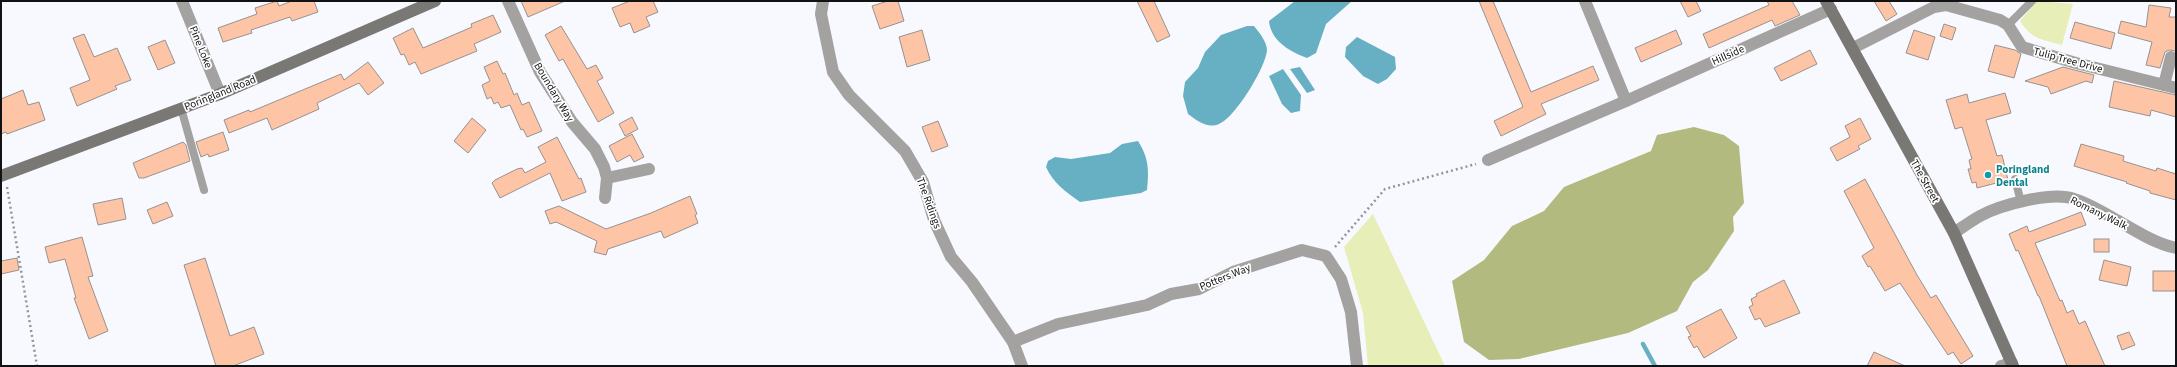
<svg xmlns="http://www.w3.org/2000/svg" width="2177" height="367" font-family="'Source Sans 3',sans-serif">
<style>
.green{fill:#e7eeb7}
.forest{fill:#b3ba80}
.water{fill:#67b0c3}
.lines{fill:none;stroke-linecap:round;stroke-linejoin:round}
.stream{stroke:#67b0c3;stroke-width:4.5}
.building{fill:#fec4a6;stroke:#979290}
.path{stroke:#949598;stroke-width:2.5;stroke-dasharray:2 3;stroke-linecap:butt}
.lane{stroke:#a3a2a0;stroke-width:8}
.street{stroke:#a3a2a0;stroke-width:12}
.secondary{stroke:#7a7875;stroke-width:12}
.culture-dot{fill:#0f9aa8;stroke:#fff;stroke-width:1.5}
.labels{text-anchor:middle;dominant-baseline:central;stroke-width:3.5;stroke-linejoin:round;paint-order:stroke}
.street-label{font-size:11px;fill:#121214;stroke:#fff}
.culture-label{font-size:11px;font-weight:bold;fill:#0d838f;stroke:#fff;text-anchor:start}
</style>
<rect width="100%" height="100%" fill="#f8f9fe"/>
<g class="green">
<path d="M2037,1l36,3 -11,41c-20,-6 -30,-5 -42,-24z"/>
<path d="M1373,214l72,152h-77l-5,-53 -19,-66z"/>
</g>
<path class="forest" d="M1694,127l30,8 15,11 5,57 -11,14 1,14 -26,39 -15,12 -16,29 -49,22 -109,26 -30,1 -25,-18 -12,-61 32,-21 28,-34 32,-15 20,-24 87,-36 6,-16z"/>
<g class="water">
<path d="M1295,1h57l-26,23 -10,29 -9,5c-18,-7 -36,-17 -38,-37z"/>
<path d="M1247,26h7c5,6 13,16 13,24 -1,17 -32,68 -48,74 -11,5 -22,-3 -31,-10l-5,-18 2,-14 13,-14 7,-16 16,-17z"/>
<path d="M1357,37l38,20 1,12 -9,10 -9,5 -15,-8 -18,-19 1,-10z"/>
<path d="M1300,67l15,23 -8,3 -17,-24z"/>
<path d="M1283,69l18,26 -1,16 -9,2 -9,-9 -13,-28z"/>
<path d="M1138,141c11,17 11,30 9,49l-6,3 -61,9c-14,-10 -27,-19 -34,-35l2,-6 7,-4 16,2 39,-6 12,-9z"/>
</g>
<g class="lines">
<path class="stream" d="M1643,344l12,22"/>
</g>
<g class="building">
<path d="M277,1l2,5 13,-5h22l4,11 -26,9 -2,-4 -39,13 1,3 -29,9 -5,-14 39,-14 -2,-6z"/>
<path d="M521,1h44l-37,16z"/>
<path d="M630,1h23l5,11 -12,5 4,9 -16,7 -4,-10 -10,4 -8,-19z"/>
<path d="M888,1h10l6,20 -24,8 -8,-23z"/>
<path d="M1137,1h17l16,35 -13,6z"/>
<path d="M1479,1h14l38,91 62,-26 6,14 -58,24 5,10 -45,22 -7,-15 29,-14z"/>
<path d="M1680,1h16l5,10 -13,6z"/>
<path d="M1767,1h25l8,14 -25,11 -3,-6 -63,28 -6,-14 66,-29z"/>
<path d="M1874,1h15l8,13 -11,7z"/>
<path d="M2149,5l22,3 -2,9h7v34l-7,-1 -4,2 -5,16 -14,-3 6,-23 -34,-9 3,-12 25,6z"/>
<path d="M493,15l8,17 -27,12 3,7 -56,23 -6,-12 -6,3 -5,-11 -3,1 -8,-17 20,-10 10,20 49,-21 -1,-3z"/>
<path d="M2075,22l40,11 -4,16 -41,-11z"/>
<path d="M1944,24l12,4 -4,12 -12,-4z"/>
<path d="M561,26l26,43 9,-4 7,13 -6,3 17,32 -16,9 -35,-63 -4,2 -14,-26z"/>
<path d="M922,30l8,30 -23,7 -8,-30z"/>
<path d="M1676,30l6,14 -41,18 -6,-14z"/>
<path d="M1914,30l21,7 -7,23 -22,-7z"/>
<path d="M84,34l10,23 23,-9 14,32 -16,6 2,3 -40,17 -7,-18 20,-8 -17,-42z"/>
<path d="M165,40l10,23 -17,7 -10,-23z"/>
<path d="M1995,45l20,5 6,4 -7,24 -26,-7z"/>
<path d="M1810,50l7,14 -36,17 -7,-13z"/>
<path d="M497,61l6,13 2,-1 9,22 3,-2 5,12 7,-3 13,29 -15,6 -4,-8 -2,1 -11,-25 -9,3 -3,-6 -4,2 -3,-7 -4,2 -5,-14 8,-4 -6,-14z"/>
<path d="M368,62l16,21 -16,12 -9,-12 -42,20 2,6 -47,21 -5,-12 -38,15 -5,-13 25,-10 1,2 91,-38 3,6z"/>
<path d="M2063,67l31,8 -2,8 -6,-2 -35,13 -3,-7 -23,-6z"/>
<path d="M2114,81l62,14v22l-25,-7 -1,6 -41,-9z"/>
<path d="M23,90l5,15 11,-3 6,18 -38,14 -1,-2 -5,2v-35z"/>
<path d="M2005,93l6,20 -25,7 11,36 5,-1 6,25 -31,8 -1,-6 -4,1 -4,-14h3l-2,-9 3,-1 -10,-32 -7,2 -9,-29 21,-6 2,9z"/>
<path d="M632,117l6,12 -13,7 -6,-12z"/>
<path d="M472,118l14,12 -18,23 -14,-12z"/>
<path d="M1860,118l11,21 -13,7 2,3 -23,12 -7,-13 20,-11 -5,-11z"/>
<path d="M938,121l10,25 -16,6 -10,-25z"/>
<path d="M223,132l6,18 -20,7 -1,-3 -7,3 -5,-15z"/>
<path d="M632,134l12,23 -10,5 -4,-7 -13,7 -8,-16z"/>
<path d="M557,137l22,42 2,-1 5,14 -24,9 -12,-28 -50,25 -8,-15 3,-3 22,-11 5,-1 3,5 21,-11 -8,-15z"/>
<path d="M183,142l3,3 4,16 -46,17h-5l-6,-15z"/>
<path d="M2081,144l43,12 -1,5 33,10 1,-3 19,6v26l-26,-7v-2l-24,-8 1,-1 -53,-16z"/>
<path d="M1865,179l52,96 14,23 5,-3 37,61 -12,8 -8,-12 -5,3 -48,-72 -15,8 -15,-25 -2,1 -6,-11 12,-8 -30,-57z"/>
<path d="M690,196l7,18 -2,1 3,8 -34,15 -3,-7 -53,18 -2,6 -12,-3 3,-11 -41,-19 -6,2 -5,-13 14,-5 47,23 45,-16z"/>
<path d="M122,198l4,21 -28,6 -5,-21z"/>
<path d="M167,202l6,14 -20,8 -6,-14z"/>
<path d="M2081,212l5,13 -51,18 25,58 2,-1 5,13 6,-3 6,14 6,-3 20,45h-38l-28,-70h-1l-20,-46 -2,1 -7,-17 18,-8 2,6z"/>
<path d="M82,237l11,39 -5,1 20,54 -19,8 -15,-41h2l-11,-39 -16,4 -4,-16z"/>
<rect x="2094" y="239" width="15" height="13"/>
<path d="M17,258l2,12 -18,4v-13z"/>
<path d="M205,258l25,78 24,-9 10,27 -31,12h-17l-32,-101z"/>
<path d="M2104,260l27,7 -4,19 -28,-6z"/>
<rect x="2153" y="271" width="23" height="20"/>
<path d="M1784,280l16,33 -35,14 -5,-9 -5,2 -6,-13 4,-2 -2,-6 6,-3 -1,-2z"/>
<path d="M1721,309l16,29 -33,20 -7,-12 -3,2 -6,-11 3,-1 -5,-9z"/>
<path d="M2129,332l6,13 -13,5 -5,-14z"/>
<path d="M1874,352l31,14h-38z"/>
</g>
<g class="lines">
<g class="path">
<path d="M7,187l30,179"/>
<path d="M1335,247l50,-58 91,-25"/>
</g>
<g class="lane">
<path d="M2008,25l24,-24"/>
<path d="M181,108l23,82"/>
<path d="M2015,179l6,23"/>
</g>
<g class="street">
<path d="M182,1l38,93"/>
<path d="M508,1l32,71 32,50 23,27 9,18 3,11 -2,20"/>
<path d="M823,1l-2,13 12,58 16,23 56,56 18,31 11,38 17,37 21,25 41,60 9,24"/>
<path d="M1585,1l41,100"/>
<path d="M1853,48l81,-41 12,-2 54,15 8,5 14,22 54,16 100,25"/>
<path d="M2164,85l7,-28"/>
<path d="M1488,160l138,-59 205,-92"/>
<path d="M607,178l42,-9"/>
<path d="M1954,233c9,-6 17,-12 26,-17 20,-11 72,-25 94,-17 13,4 27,12 39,19 20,11 40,25 63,30"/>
<path d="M1013,342l45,-18 89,-19 24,-11 28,-5 34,-17 69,-22 24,6 15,23 10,33 6,54"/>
<path d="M2001,366l11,-3"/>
</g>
<g class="secondary">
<path d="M1826,1l128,232 59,133"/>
<path d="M1,176l219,-82 215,-93"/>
</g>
</g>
<circle class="culture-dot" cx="1988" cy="175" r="4"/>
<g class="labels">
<g class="street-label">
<text transform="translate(201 47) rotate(68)">Pine Loke</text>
<text transform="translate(1728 55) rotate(-24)">Hillside</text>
<text transform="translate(2068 60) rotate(15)">Tulip Tree Drive</text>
<text transform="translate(554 92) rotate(59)">Boundary Way</text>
<text transform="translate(220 93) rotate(-22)">Poringland Road</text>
<text transform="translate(1925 181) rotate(61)">The Street</text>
<text transform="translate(929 203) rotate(70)">The Ridings</text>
<text transform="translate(2099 213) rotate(26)">Romany Walk</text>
<text transform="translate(1225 277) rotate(-22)">Potters Way</text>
</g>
<g class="culture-label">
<text x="1996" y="169">Poringland<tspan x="1996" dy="13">Dental</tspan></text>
</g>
</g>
<rect width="2177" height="367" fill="none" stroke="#121214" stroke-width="4"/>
</svg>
